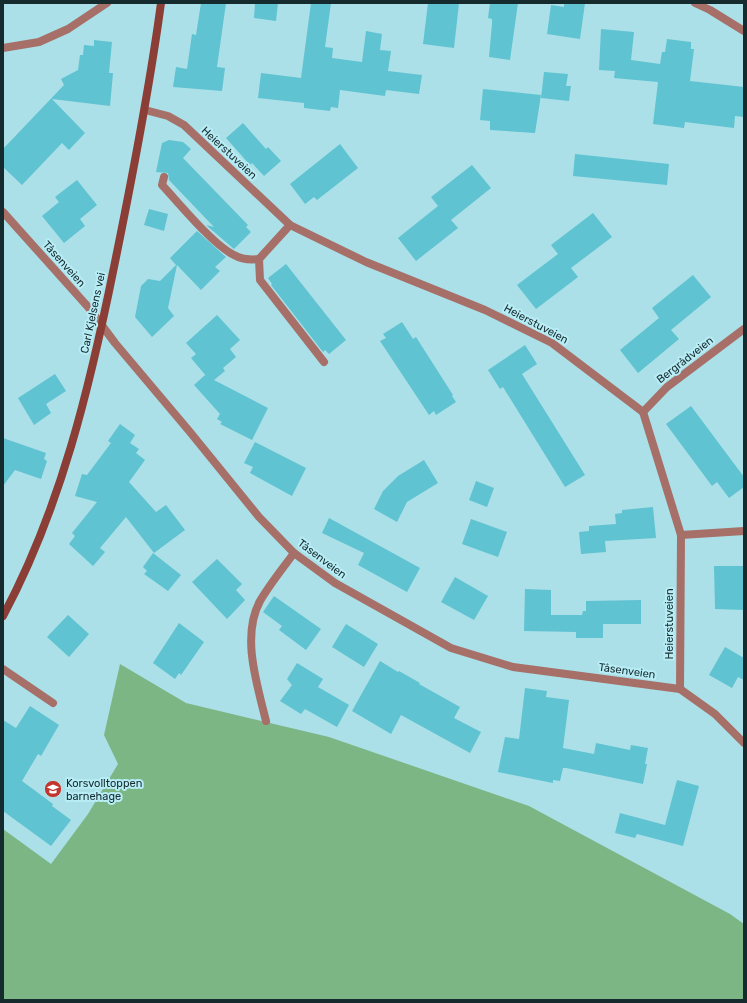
<svg xmlns="http://www.w3.org/2000/svg" width="747" height="1003" font-family="Rubik,sans-serif">
<style>
.green{fill:#7cb684}
.building{fill:#5fc3d1}
.lines{fill:none;stroke-linecap:round;stroke-linejoin:round}
.service{stroke:#a67069;stroke-width:8}
.minor{stroke:#a67069;stroke-width:8}
.secondary{stroke:#8a3e36;stroke-width:8}
.labels{text-anchor:middle;dominant-baseline:central;stroke-width:4;stroke-linejoin:round;paint-order:stroke}
.street-label{font-size:11px;fill:#162b2e;stroke:#b8edf6}
.poi-label{font-size:11px;fill:#162b2e;stroke:#b8edf6;text-anchor:start}
</style>
<rect width="100%" height="100%" fill="#abe0e8"/>
<path class="green" d="M120,664l66,39 143,34 200,69 201,108 14,10v76h-741v-171l48,35 37,-50 30,-50 -14,-29z"/>
<g class="building">
<path d="M201,3h25l-9,64 8,1 -3,23 -49,-4 3,-20 11,2 5,-35 4,1z"/>
<path d="M255,3h23l-2,18 -22,-3z"/>
<path d="M311,3h20l-6,44 8,1 -1,10 30,4 4,-31 16,3 -2,16 11,1 -3,20 34,4 -3,19 -33,-4 -1,6 -45,-6 -2,18 -7,-1 -1,4 -26,-3v-5l-46,-5 3,-25 40,5z"/>
<path d="M428,3h31l-5,45 -31,-4z"/>
<path d="M490,3h28l-8,57 -21,-3 3,-33v-5l-4,-1z"/>
<path d="M564,3h21l-5,36 -33,-5 4,-29 13,2z"/>
<path d="M601,29l33,3 -3,28 29,4 2,-12h3l2,-13 24,3v7h3l-4,32 54,6v30l-9,-1 -1,12 -49,-6 -1,6 -31,-4 5,-42 -44,-4 1,-7 -16,-1z"/>
<path d="M94,40l18,2 -3,31h4l-3,33 -58,-7 33,34 -16,17 -7,-7 -40,42 -19,-18v-18l61,-64 -3,-6 17,-9 2,-15h3l1,-10 10,1z"/>
<path d="M544,72l24,2 -2,12h5l-2,15 -28,-3z"/>
<path d="M483,89l58,6 -6,38 -45,-3v-9l-10,-1z"/>
<path d="M243,123l23,26 2,-2 13,14 -17,15 -12,-13 -2,2 -24,-27z"/>
<path d="M169,140l14,2 8,7 -8,9 65,67 -2,2 5,5 -17,17 -28,-24 8,2 -45,-47 -1,-7 -12,-1 6,-29z"/>
<path d="M340,144l18,24 -41,32 -3,-3 -9,7 -15,-20z"/>
<path d="M575,154l94,10 -2,21 -94,-9z"/>
<path d="M472,165l19,23 -40,32 7,8 -42,33 -18,-23 40,-32 -7,-9z"/>
<path d="M77,180l20,25 -17,14 5,7 -21,17 -22,-27 17,-14 -4,-5z"/>
<path d="M149,209l19,5 -4,17 -20,-6z"/>
<path d="M593,213l19,24 -41,31 7,9 -42,32 -19,-24 41,-31 -7,-9z"/>
<path d="M197,231l29,26 -11,10 5,4 -19,19 -24,-25 -9,43 6,8 -22,21 -17,-20 6,-31 7,-7 12,2 16,-16 -6,-7z"/>
<path d="M286,264l60,76 -17,14 -4,-4 -2,2 -52,-67 1,-1 -4,-6z"/>
<path d="M693,275l18,22 -40,33 8,9 -41,34 -18,-23 39,-32 -7,-10z"/>
<path d="M217,315l23,25 -10,9 6,8 -13,11 2,3 -11,9 54,28 -16,32 -32,-16 2,-2 -5,-3 3,-5 -26,-29 11,-10 2,2 -16,-19 5,-4 -10,-11z"/>
<path d="M402,322l11,17 3,-2 37,58 -1,1 4,6 -20,13 -2,-4 -5,4 -49,-74 6,-3 -3,-4z"/>
<path d="M525,345l12,19 -15,10 63,101 -20,12 -62,-100 -3,2 -12,-19z"/>
<path d="M55,374l11,17 -20,13 5,9 -17,12 -16,-27z"/>
<path d="M691,406l53,71v10l-15,11 -12,-16 -5,4 -46,-62z"/>
<path d="M120,424l15,11 -5,8 9,6 -3,4 9,7 -16,22 27,30 10,-7 19,25 -31,23 -28,-36 -26,31 5,4 -12,14 -24,-22 6,-8 -3,-3 25,-31 -22,-6 7,-22 5,1 24,-32 -3,-2z"/>
<path d="M3,438l43,15 -2,6 3,2 -6,18 -26,-9 -12,16z"/>
<path d="M255,442l51,26 -14,28 -42,-23 3,-6 -9,-4z"/>
<path d="M424,460l14,23 -31,19 -10,20 -23,-13 9,-18 15,-15z"/>
<path d="M476,481l18,7 -7,19 -18,-7z"/>
<path d="M653,507l3,31 -51,3 1,11 -25,2 -2,-22 10,-1v-5l27,-2 -1,-10 7,-1v-3z"/>
<path d="M329,518l91,50 -13,24 -49,-27 6,-12 -42,-20z"/>
<path d="M471,519l36,13 -9,25 -36,-13z"/>
<path d="M153,553l28,22 -13,16 -24,-17 3,-3 -4,-4z"/>
<path d="M217,559l25,25 -6,6 9,10 -18,19 -35,-37z"/>
<path d="M714,566h30v44l-29,-1z"/>
<path d="M455,577l33,19 -14,24 -33,-18z"/>
<path d="M525,589l26,1v25h31l1,-4h3v-10l55,-1v24h-38v14h-27v-6l-52,-1z"/>
<path d="M274,596l47,33 -15,21 -27,-20 3,-4 -19,-14z"/>
<path d="M68,615l21,19 -20,23 -22,-20z"/>
<path d="M179,623l25,19 -23,33 -2,-2 -4,6 -22,-16z"/>
<path d="M346,624l32,20 -14,23 -32,-20z"/>
<path d="M725,647l19,11v22l-6,-3 -6,11 -23,-13z"/>
<path d="M380,661l18,11 1,-1 21,12 -1,1 41,23 -6,11 27,14 -11,21 -69,-38 -10,19 -39,-23z"/>
<path d="M297,663l26,16 -5,8 31,18 -12,22 -32,-18 -4,5 -21,-13 12,-16 -5,-6z"/>
<path d="M525,688l22,3 -1,6 23,3 -6,48 31,6 2,-11 34,7 1,-5 17,3 -3,16h2l-4,20 -77,-16h-3l-3,13 -7,-1v3l-55,-11 7,-35 14,2z"/>
<path d="M30,706l29,19 -18,31 -3,-2 -16,27 31,23 -1,2 19,14 -20,26 -48,-35v-91l13,8z"/>
<path d="M677,780l22,6 -16,60 -46,-12 -2,4 -20,-5 5,-20 45,12z"/>
</g>
<g class="lines">
<g class="service">
<path d="M164,177l-2,8c17,18 51,60 72,70 7,4 17,5 25,4l31,-34"/>
<path d="M259,259l1,21 64,82"/>
<path d="M3,669l50,34"/>
<path d="M266,721c-9,-37 -25,-85 -6,-120 10,-17 23,-33 34,-48"/>
</g>
<g class="minor">
<path d="M695,3l15,7 34,21"/>
<path d="M3,48l36,-6 29,-13 39,-26"/>
<path d="M145,110l23,6 16,9 106,100 76,37 119,48 67,33 91,69 38,123 -1,154"/>
<path d="M3,212l86,96 26,35 75,89 69,85 35,36 41,30 116,65 62,19 167,22 35,25 29,29"/>
<path d="M643,412l24,-25 77,-58"/>
<path d="M681,535l63,-4"/>
</g>
<path class="secondary" d="M3,616c58,-108 87,-230 111,-349 18,-88 35,-175 47,-264"/>
</g>
<defs>
<symbol id="school-disc" viewBox="-11 -11 22 22"><circle r="9.5" fill="#c3362e" stroke="#b8edf6"/><path d="M0-5L7-2L0 1L-7-2ZM-4 1L0 2.5L4 1V4Q0 6-4 4Z" fill="#fff"/></symbol>
</defs>
<g fill-rule="evenodd">
<use href="#school-disc" x="43" y="779" width="20" height="20"/>
</g>
<g class="labels">
<g class="street-label">
<text transform="translate(229 153) rotate(43)">Heierstuveien</text>
<text transform="translate(64 264) rotate(48)">Tåsenveien</text>
<text transform="translate(93 313) rotate(-78)">Carl Kjelsens vei</text>
<text transform="translate(536 324) rotate(28)">Heierstuveien</text>
<text transform="translate(685 360) rotate(-38)">Bergrådveien</text>
<text transform="translate(322 559) rotate(37)">Tåsenveien</text>
<text transform="translate(669 624) rotate(-90)">Heierstuveien</text>
<text transform="translate(627 671) rotate(8)">Tåsenveien</text>
</g>
<g class="poi-label">
<text x="66" y="783">Korsvolltoppen<tspan x="66" dy="13">barnehage</tspan></text>
</g>
</g>
<rect width="747" height="1003" fill="none" stroke="#162b2e" stroke-width="8"/>
</svg>
